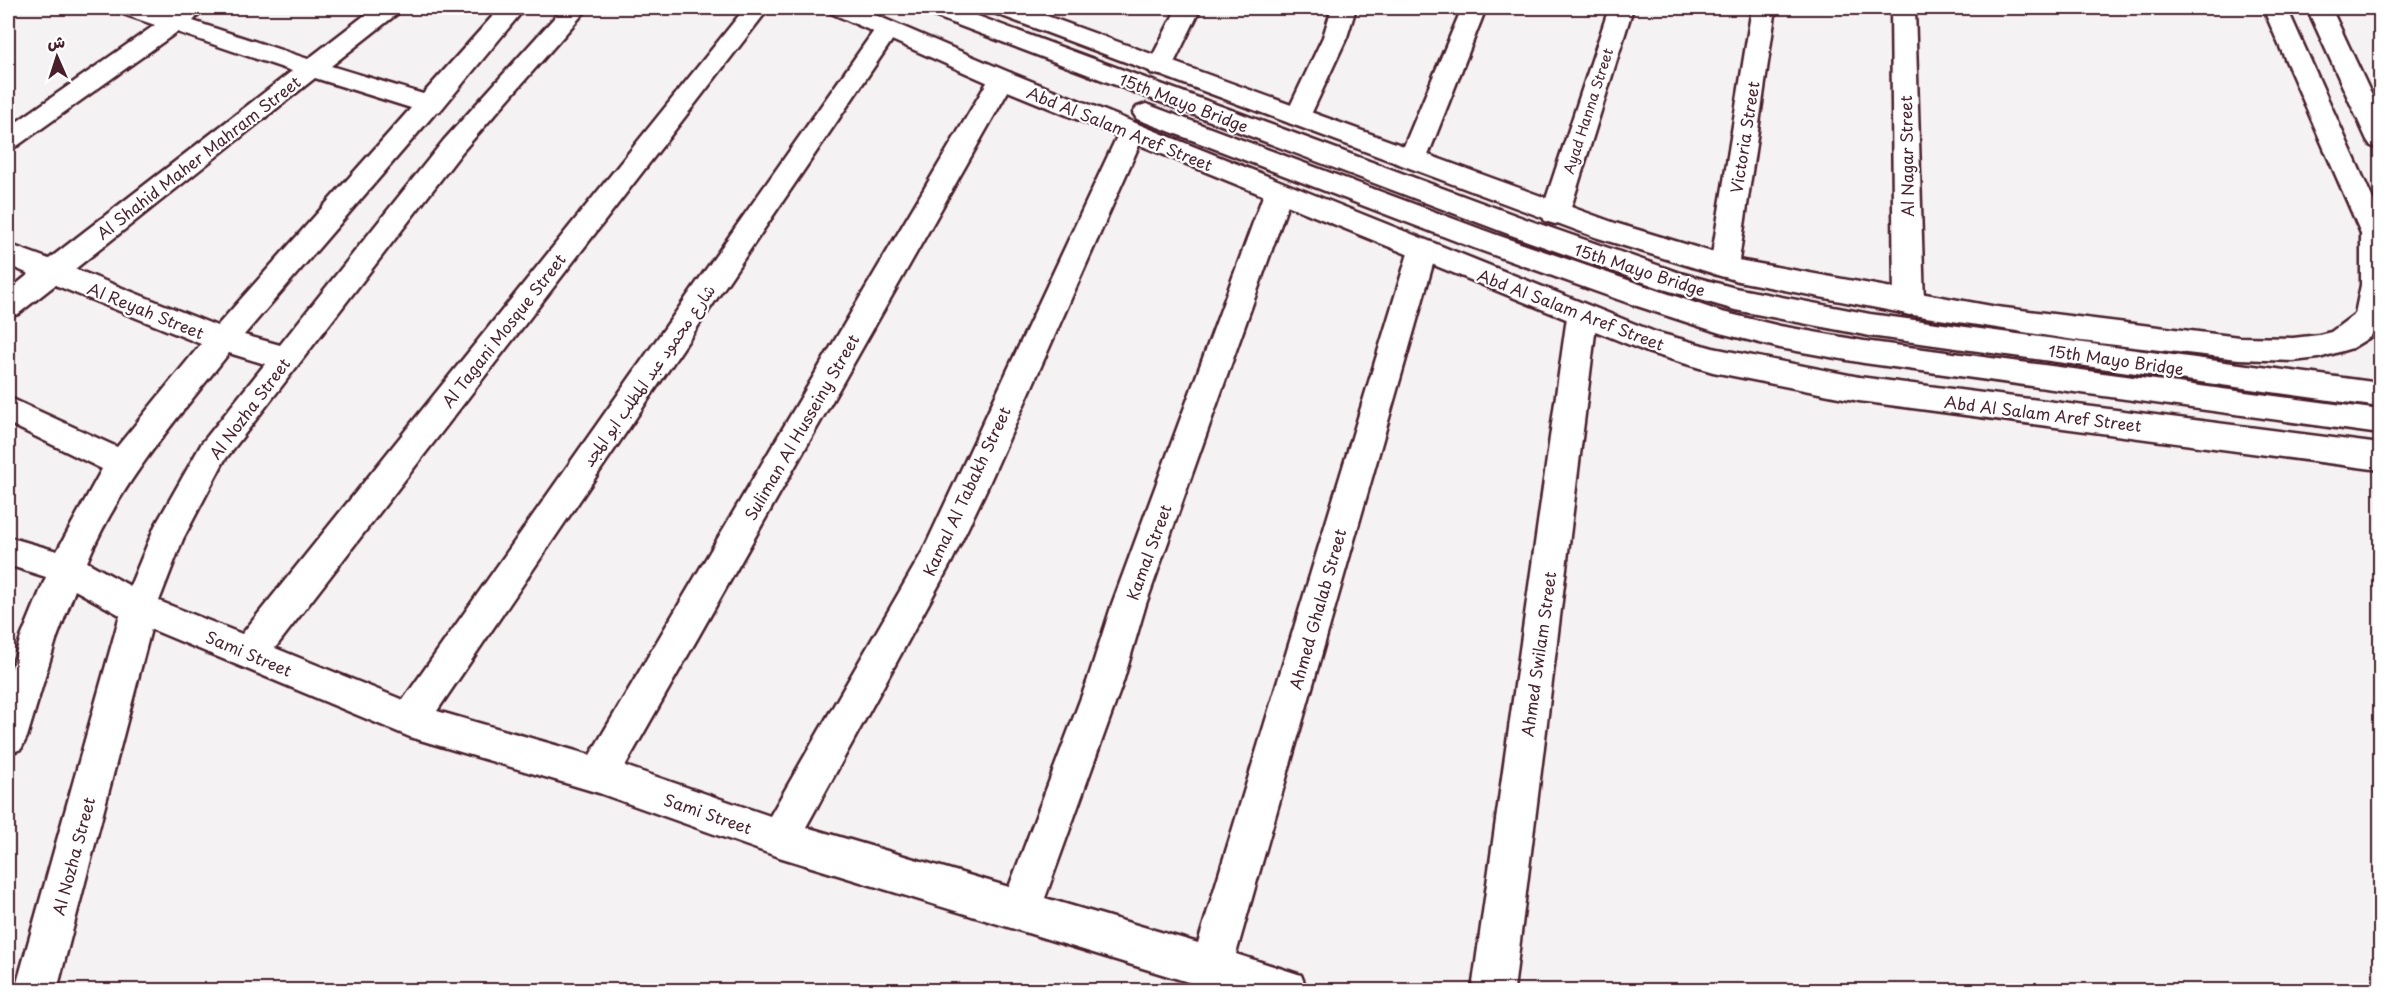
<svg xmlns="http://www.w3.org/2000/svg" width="2388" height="998" font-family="'Playpen Sans','Playpen Sans Arabic',sans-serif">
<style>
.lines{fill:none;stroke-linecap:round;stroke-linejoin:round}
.minor-casing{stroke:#4a1f2b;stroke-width:5}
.major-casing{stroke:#4a1f2b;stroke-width:5}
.highway-casing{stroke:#4a1f2b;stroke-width:5}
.minor{fill:#fff;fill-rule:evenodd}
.major{fill:#fff;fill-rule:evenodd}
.highway{fill:#fff;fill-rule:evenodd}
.labels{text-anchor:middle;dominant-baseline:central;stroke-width:4.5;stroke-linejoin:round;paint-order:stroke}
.far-street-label{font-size:14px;fill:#4a1f2b;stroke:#fff}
.street-label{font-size:16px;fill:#4a1f2b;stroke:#fff}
</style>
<rect width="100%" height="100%" fill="#f4f2f2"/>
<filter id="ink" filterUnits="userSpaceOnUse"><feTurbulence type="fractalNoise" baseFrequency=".0167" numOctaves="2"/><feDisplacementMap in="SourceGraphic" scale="12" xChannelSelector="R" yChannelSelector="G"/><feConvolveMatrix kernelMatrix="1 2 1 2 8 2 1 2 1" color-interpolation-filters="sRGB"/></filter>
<g filter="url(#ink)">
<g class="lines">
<defs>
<g id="minor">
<path d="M117,8h35l19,6 9,-6h17l3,5 -7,8 115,38 66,-51h27l-3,5 -67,53 92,28 77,-86h25l-85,103 -4,1 -192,223 36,10 164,-205 119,-132h25l-126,144 -238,309 -41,78 -24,62 83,33 503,-626h24l-494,640 128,52 475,-675 9,-3 9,3 3,5 -462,681 153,44 399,-676 4,-6 9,-2 9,2 4,6 -390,687 145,50 153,-265 196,-419 4,-6 9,-3 9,3 4,6 -158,356 -35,73 -146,266 203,60 78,-205 25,-78 152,-411 4,-7 10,-2 10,2 4,7 -146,411 -23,78 -78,216 153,45 211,-693 4,-7 10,-3 10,3 4,7 -201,704 65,21 6,15 -96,-1 -432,-132 -180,-64 -189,-56 -259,-108 -94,361h-42l105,-375 -45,-25 -19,50 -29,97 -6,12 -13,5v-74l12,-40 26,-63 -38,-12v-28l49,14 45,-82 -94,-46v-26l109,50 84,-103 -146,-59 -37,29 -10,3v-26l21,-17 -21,-9v-21l41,15 243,-188 -115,-39 -160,114 -9,3v-21l147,-103 -35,-12zM315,78l96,30 -194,218 -142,-57zM229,353l36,11 -63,79 -47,83 -25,60 -43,-24c33,-79 89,-142 142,-209z"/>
<path d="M1177,8h24l-32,65 -9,2 -9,-2 -4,-6z"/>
<path d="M1332,8h24l-9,29 -40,86 -9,3 -9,-3 -4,-6 38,-80z"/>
<path d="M1462,8h24l-59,150 -4,6 -10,3 -10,-3 -4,-6z"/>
<path d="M1609,8h24l-64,206 -4,7 -10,3 -10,-3 -4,-7z"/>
<path d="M1752,8h24l-38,259 -4,7 -10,3 -10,-3 -4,-7z"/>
<path d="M1891,8h24l9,296 -5,8 -10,3 -10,-3 -5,-8z"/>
<path d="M1582,306l11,3 4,8 -83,673h-42l95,-673 4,-8z"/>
</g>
<g id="major">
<path d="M828,8h31l152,65 644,259 58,16 146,29 521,67v26l-521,-69 -146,-29 -66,-20 -654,-267 -162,-72z"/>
<path d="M923,8h33l575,213 149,52 55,15 135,26 510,69v24l-510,-71 -135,-26 -72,-21 -152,-54 -585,-222z"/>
<path d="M991,8h34l590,215 123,37 259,47 242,30 54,1 26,-3 12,-3 24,-18 6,-29v-50l4,-7 15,-1v95l-3,6 -7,9 -18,11 -33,10 -26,3 -54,-2 -158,-18 -168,-26 -175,-34 -143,-44 -601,-224z"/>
<path d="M1146,104l348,130 157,54 71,24 58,14 84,15 516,69v24l-516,-71 -84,-15 -60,-15 -89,-29 -157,-56 -337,-129 -4,-6 4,-6z"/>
</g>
<g id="highway">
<path d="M2263,8h24l93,207v40l-10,-3 -4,-7z"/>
<path d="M2307,8h24l49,105v36l-9,-3 -4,-6z"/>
</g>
</defs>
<use href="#minor" class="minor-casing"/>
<use href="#major" class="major-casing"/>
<use href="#highway" class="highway-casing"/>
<use href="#minor" class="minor"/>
<use href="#major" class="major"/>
<use href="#highway" class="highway"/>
</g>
</g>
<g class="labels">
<g class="far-street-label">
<text transform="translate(1588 111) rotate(-72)">Ayad Hanna Street</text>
</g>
<g class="street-label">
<text transform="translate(1184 102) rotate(21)">15th Mayo Bridge</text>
<text transform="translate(1120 128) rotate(22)">Abd Al Salam Aref Street</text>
<text transform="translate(1744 137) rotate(-81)">Victoria Street</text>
<text transform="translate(1906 156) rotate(-91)">Al Nagar Street</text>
<text transform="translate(198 157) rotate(-38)">Al Shahid Maher Mahram Street</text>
<text transform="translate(1640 269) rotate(18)">15th Mayo Bridge</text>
<text transform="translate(1571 309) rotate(21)">Abd Al Salam Aref Street</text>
<text transform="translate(146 310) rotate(22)">Al Reyah Street</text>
<text transform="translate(503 330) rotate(-52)">Al Tagani Mosque Street</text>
<text transform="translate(2116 359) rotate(8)">15th Mayo Bridge</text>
<text transform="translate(648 375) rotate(-55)">شارع محمود عبد المطلب ابو المجد</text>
<text transform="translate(249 408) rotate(-53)">Al Nozha Street</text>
<text transform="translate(2043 413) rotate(7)">Abd Al Salam Aref Street</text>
<text transform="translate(801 427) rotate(-60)">Suliman Al Husseiny Street</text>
<text transform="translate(966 491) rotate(-65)">Kamal Al Tabakh Street</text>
<text transform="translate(1148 552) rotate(-70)">Kamal Street</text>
<text transform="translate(1317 609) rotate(-74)">Ahmed Ghalab Street</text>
<text transform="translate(249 653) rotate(23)">Sami Street</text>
<text transform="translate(1538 654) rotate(-82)">Ahmed Swilam Street</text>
<text transform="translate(708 813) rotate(19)">Sami Street</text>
<text transform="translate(73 856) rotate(-75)">Al Nozha Street</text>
</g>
</g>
<rect width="2388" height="998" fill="none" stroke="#fff" stroke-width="30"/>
<rect x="15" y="15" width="2358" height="968" fill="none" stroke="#4a1f2b" stroke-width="2" filter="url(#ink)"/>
<g transform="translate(57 57) rotate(357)" stroke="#ffffff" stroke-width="4.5" paint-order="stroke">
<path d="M0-4.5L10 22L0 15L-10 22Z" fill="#4a1f2b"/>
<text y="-9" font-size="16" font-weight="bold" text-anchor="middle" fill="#4a1f2b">ش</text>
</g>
</svg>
